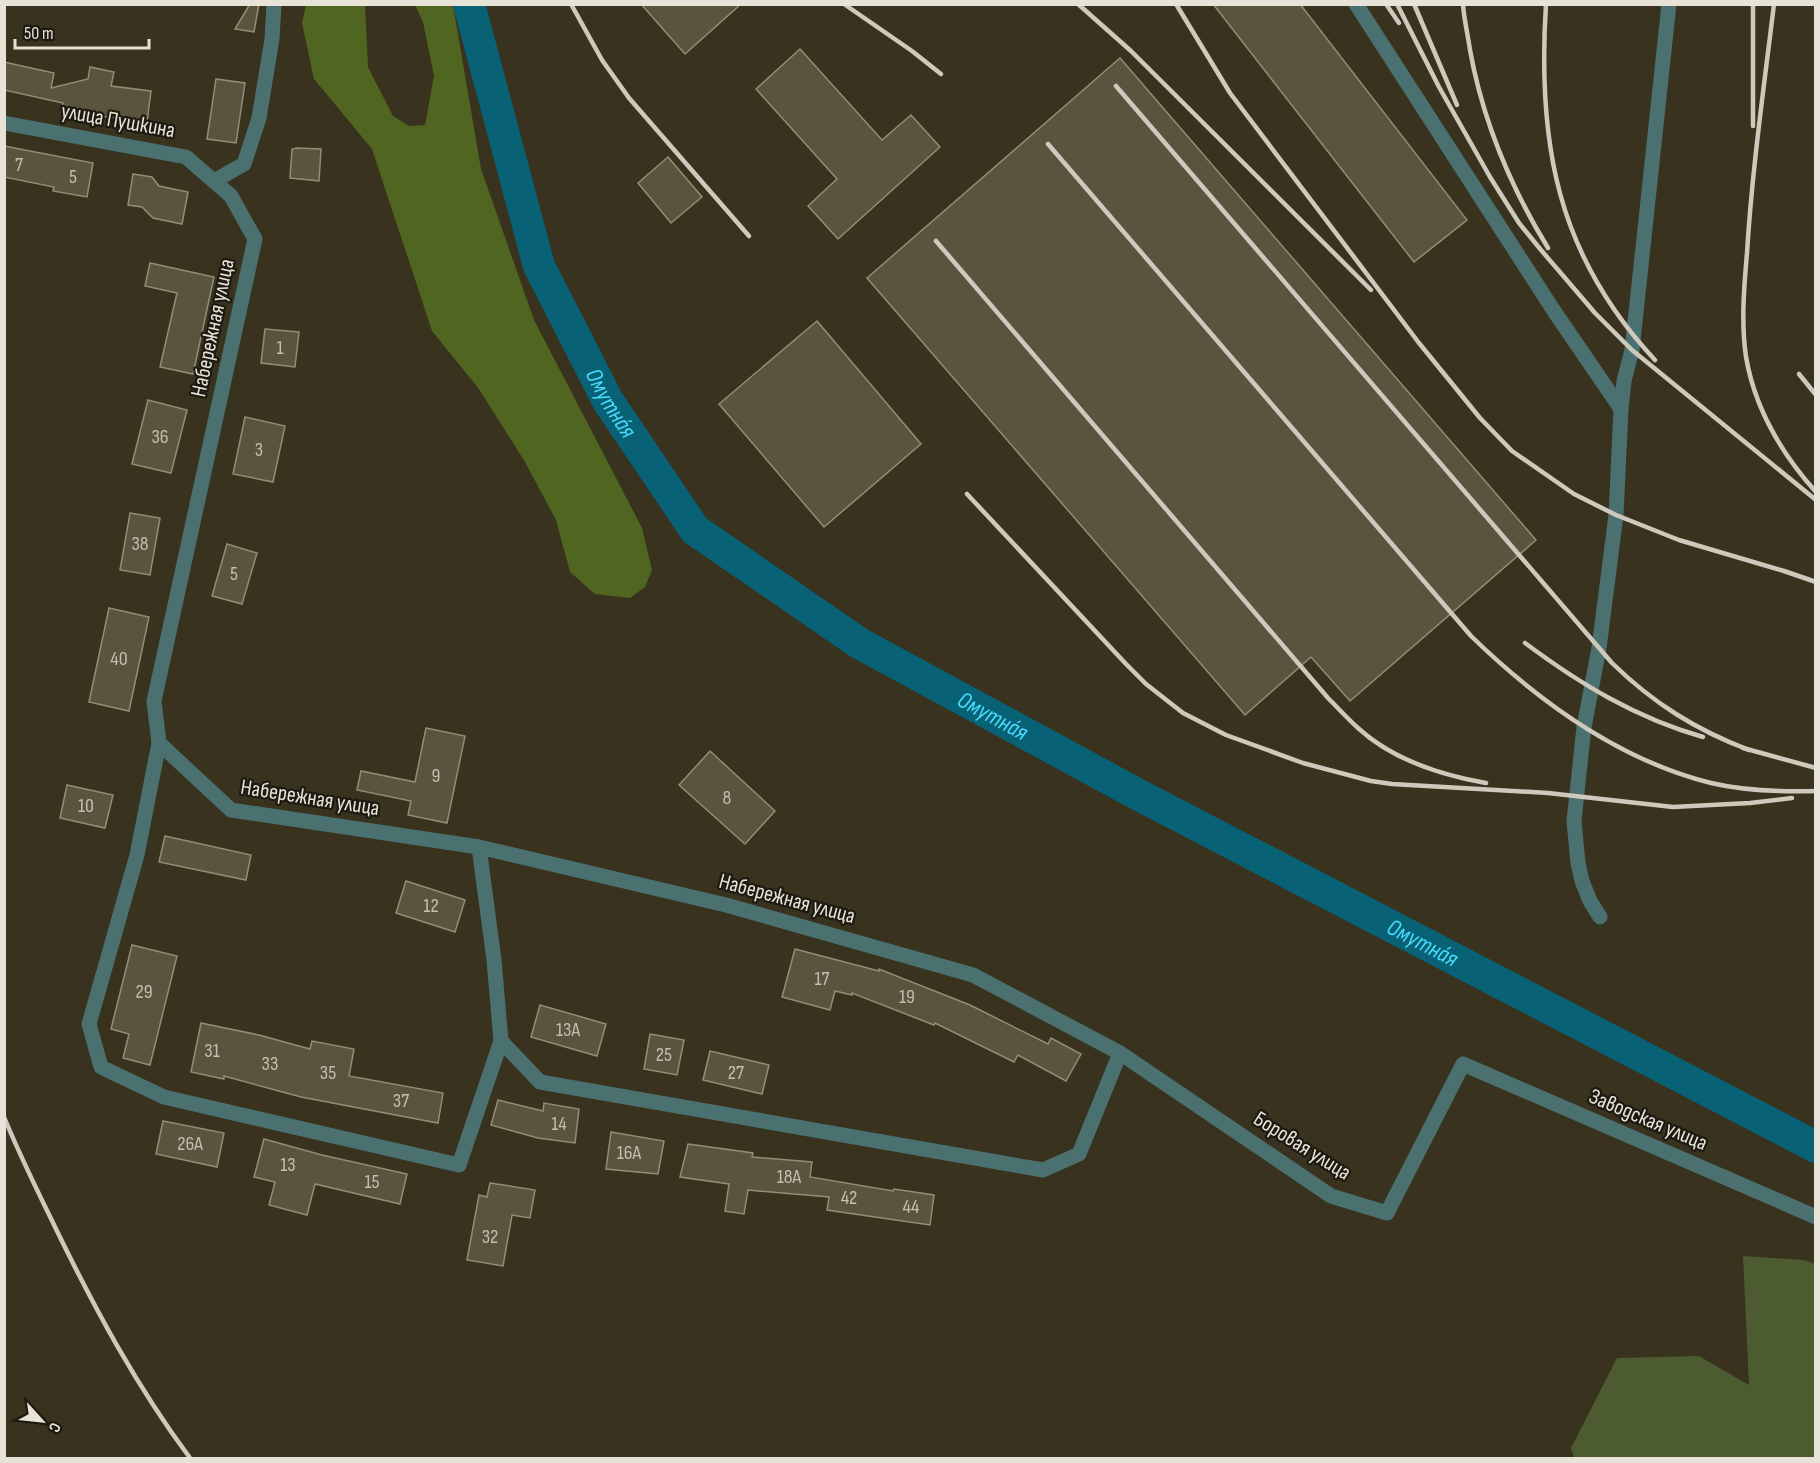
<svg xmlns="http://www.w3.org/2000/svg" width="1820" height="1463" font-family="'Sofia Sans Condensed',sans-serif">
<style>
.green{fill:#4d5c30}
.forest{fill:#50651f}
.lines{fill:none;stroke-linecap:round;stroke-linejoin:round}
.river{stroke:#086174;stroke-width:32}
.building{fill:#5a533e;stroke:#948d76;stroke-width:1.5}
.minor{stroke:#4a716f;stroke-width:15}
.rail{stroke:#cec9bc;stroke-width:4.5}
.labels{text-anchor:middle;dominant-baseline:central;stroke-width:4.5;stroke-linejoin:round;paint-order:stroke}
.number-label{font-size:20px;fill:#c4bfb1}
.street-label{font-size:22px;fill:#e7e3d7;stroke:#1d1a11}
.water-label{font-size:24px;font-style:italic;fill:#48d9fc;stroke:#1d1a11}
</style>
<rect width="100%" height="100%" fill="#38321e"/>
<path class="green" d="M1743,1256l61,4 11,4v194h-241l-3,-10 46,-90 82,-2 50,29z"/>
<path class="forest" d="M306,5h59l3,62 25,49 16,10 16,-1 9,-49 -11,-54 -8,-17h38l28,164 53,151 108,208 10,42 -7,17 -15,11 -35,-4 -25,-22 -14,-52 -31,-58 -46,-73 -47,-58 -60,-182 -58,-70 -12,-56z"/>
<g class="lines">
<path class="river" id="s1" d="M469,4l70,262 69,135 87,129 164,113 278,151 679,353"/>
</g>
<g class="building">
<path d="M250,4h9l-5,28 -19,-3z"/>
<path d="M641,4h100l-56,50z"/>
<path d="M1213,4h87l167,216 -53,42z"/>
<path d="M800,49l82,91 29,-25 29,32 -102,92 -30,-33 29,-27 -81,-90z"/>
<path d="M1120,58l416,482 -186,161 -39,-44 -66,58 -378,-437z"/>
<path d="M4,62l50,11 -3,15 37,-9 2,-12 24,5 -3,14 40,5 -4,31 -48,-6 -37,-8 1,-5 -59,-13z"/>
<path d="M216,79l29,4 -9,60 -29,-4z"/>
<path d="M4,146l89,17 -6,34 -34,-6 1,-4 -50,-10z"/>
<path d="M297,148l24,1 -2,32 -29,-3 2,-29z"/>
<path d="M668,157l34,40 -31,26 -33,-40z"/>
<path d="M133,174l19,3 7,9 29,6 -6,32 -29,-6 -11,-11 -14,-2z"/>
<path d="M150,263l64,14 -21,97 -33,-7 17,-74 -32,-7z"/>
<path d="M817,321l104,123 -97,83 -105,-123z"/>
<path d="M265,329l34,3 -4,35 -34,-4z"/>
<path d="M148,400l39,10 -16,63 -39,-9z"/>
<path d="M245,417l40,9 -12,56 -40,-8z"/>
<path d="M130,513l30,5 -10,57 -30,-5z"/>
<path d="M227,544l30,9 -15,51 -30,-8z"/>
<path d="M109,608l40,9 -20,94 -40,-9z"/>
<path d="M426,728l39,8 -18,87 -39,-8 3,-14 -54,-11 4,-19 54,11z"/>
<path d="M710,751l65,60 -30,33 -66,-59z"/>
<path d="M67,785l46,10 -8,33 -45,-10z"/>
<path d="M165,836l86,19 -5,25 -87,-18z"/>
<path d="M406,881l59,19 -10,32 -59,-19z"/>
<path d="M132,945l45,11 -27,109 -27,-7 6,-24 -18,-5z"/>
<path d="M795,949l84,22v-2l91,36 78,39 3,-6 30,16 -15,27 -48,-26 -4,7 -79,-39 -1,2 -82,-32v2l-17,-4 -5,19 -48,-13z"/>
<path d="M540,1005l66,19 -9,32 -66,-19z"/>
<path d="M201,1023l58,12 51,14 2,-8 42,8 -5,27 94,17 -5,30 -137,-26 -77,-21v3l-33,-7z"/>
<path d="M650,1034l34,6 -7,35 -33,-6z"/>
<path d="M710,1051l59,14 -7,29 -59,-14z"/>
<path d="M498,1100l45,11 1,-8 35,6 -4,34 -37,-5 -47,-13z"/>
<path d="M163,1121l61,12 -7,34 -61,-13z"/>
<path d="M611,1132l53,9 -6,33 -52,-5z"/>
<path d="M264,1139l58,16 85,19 -7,30 -85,-20 -8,31 -38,-10 6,-23 -21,-5z"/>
<path d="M688,1144l65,9 -1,4 60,5 -2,15 83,14 1,-2 40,6 -4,30 -103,-15 2,-13 -81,-7 -4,24 -19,-3 4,-27 -49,-7z"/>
<path d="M490,1183l45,7 -5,28 -18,-3 -9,51 -36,-6 12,-65 8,2z"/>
</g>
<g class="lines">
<g class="minor">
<path d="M1356,4l198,307 67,98 -5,106 -17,133 -15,79 -10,94 4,42 4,18 8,20 10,16"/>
<path d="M4,123l182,34 45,39 24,43 -101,462 5,42 72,67 248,37 247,58 247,70 147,78 211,143 56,17 76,-149 353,153"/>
<path d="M214,181l30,-17 15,-46 13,-79 2,-35"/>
<path d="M1621,409l3,-28 8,-31 37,-346"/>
<path d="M159,743l-22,112 -48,169 12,43 63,30 295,68 42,-124"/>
<path d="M479,847l15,113 7,81 39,41 503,88 36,-16 41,-101"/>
</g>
<g class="rail">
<path d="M571,4l31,56 27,38 120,138"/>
<path d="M844,4l68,47 29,23"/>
<path d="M1078,4l53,47 240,239"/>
<path d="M1176,4l54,89 189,250 61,75 32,33 62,43 42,21 63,25 105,31 32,11"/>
<path d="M1386,4l13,19"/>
<path d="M1397,4l42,83 51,90 29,46 22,27 54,63 37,37 184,150"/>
<path d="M1414,4l43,101"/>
<path d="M1463,4c1,16 5,31 7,46 13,72 40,136 78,198"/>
<path d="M1546,4c-9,139 11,251 109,356"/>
<path d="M1774,4c-10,83 -22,166 -27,249 -3,34 -6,70 -1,104 9,52 35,96 70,135"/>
<path d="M1116,86l496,577c41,40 84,67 137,87"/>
<path d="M1753,126v-122"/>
<path d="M1048,144l423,492c67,65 147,124 240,147 34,8 70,9 105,8"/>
<path d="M936,241l392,457c10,10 20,21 30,30 35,32 82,47 128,55"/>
<path d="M1799,374l17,21"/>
<path d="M967,494l159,170 20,20 37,29 43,22 77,28 68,18 21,3 156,9 125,14 77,-4 42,-5"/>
<path d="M1525,643c55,41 111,75 178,94"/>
<path d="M1743,748l73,20"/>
<path d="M4,1117c16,39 34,75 52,112 39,80 81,158 134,229"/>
</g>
</g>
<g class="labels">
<g class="number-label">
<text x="19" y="165">7</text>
<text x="73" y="177">5</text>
<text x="280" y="348">1</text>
<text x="160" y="437">36</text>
<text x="259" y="450">3</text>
<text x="140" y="544">38</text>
<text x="234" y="574">5</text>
<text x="119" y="659">40</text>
<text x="436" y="776">9</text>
<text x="727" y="798">8</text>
<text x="86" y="806">10</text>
<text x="431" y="906">12</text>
<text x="822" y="979">17</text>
<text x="144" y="992">29</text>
<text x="907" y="997">19</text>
<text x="568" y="1030">13А</text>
<text x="212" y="1051">31</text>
<text x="664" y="1055">25</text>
<text x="270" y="1064">33</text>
<text x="328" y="1073">35</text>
<text x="736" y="1073">27</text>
<text x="401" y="1101">37</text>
<text x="559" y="1124">14</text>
<text x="190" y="1144">26А</text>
<text x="629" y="1153">16А</text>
<text x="288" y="1165">13</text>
<text x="789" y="1177">18А</text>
<text x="372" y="1182">15</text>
<text x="849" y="1198">42</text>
<text x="911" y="1207">44</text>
<text x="490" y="1237">32</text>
</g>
<g class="street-label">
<text transform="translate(118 121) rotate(10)">улица Пушкина</text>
<text transform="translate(213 328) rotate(-78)">Набережная улица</text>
<text transform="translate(310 798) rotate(9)">Набережная улица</text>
<text transform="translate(787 899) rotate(15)">Набережная улица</text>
<text transform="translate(1648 1120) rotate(23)">Заводская улица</text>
<text transform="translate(1302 1146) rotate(32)">Боровая улица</text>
</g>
<g class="water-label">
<text stroke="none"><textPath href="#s1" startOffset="426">Омутна́я</textPath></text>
<text stroke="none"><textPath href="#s1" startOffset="930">Омутна́я</textPath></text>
<text stroke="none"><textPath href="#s1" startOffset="1416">Омутна́я</textPath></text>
</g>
</g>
<rect width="1820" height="1463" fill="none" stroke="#e7e3d7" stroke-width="12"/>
<g transform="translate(42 1421) rotate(117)" stroke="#1d1a11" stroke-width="4.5" paint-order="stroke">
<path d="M0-4.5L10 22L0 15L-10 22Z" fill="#e7e3d7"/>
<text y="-9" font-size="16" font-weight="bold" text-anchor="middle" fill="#e7e3d7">С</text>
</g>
<path d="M15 39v9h134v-9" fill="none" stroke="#e7e3d7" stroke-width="3"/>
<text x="24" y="39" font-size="18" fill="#e7e3d7" stroke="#1d1a11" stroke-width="4.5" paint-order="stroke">50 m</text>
</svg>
